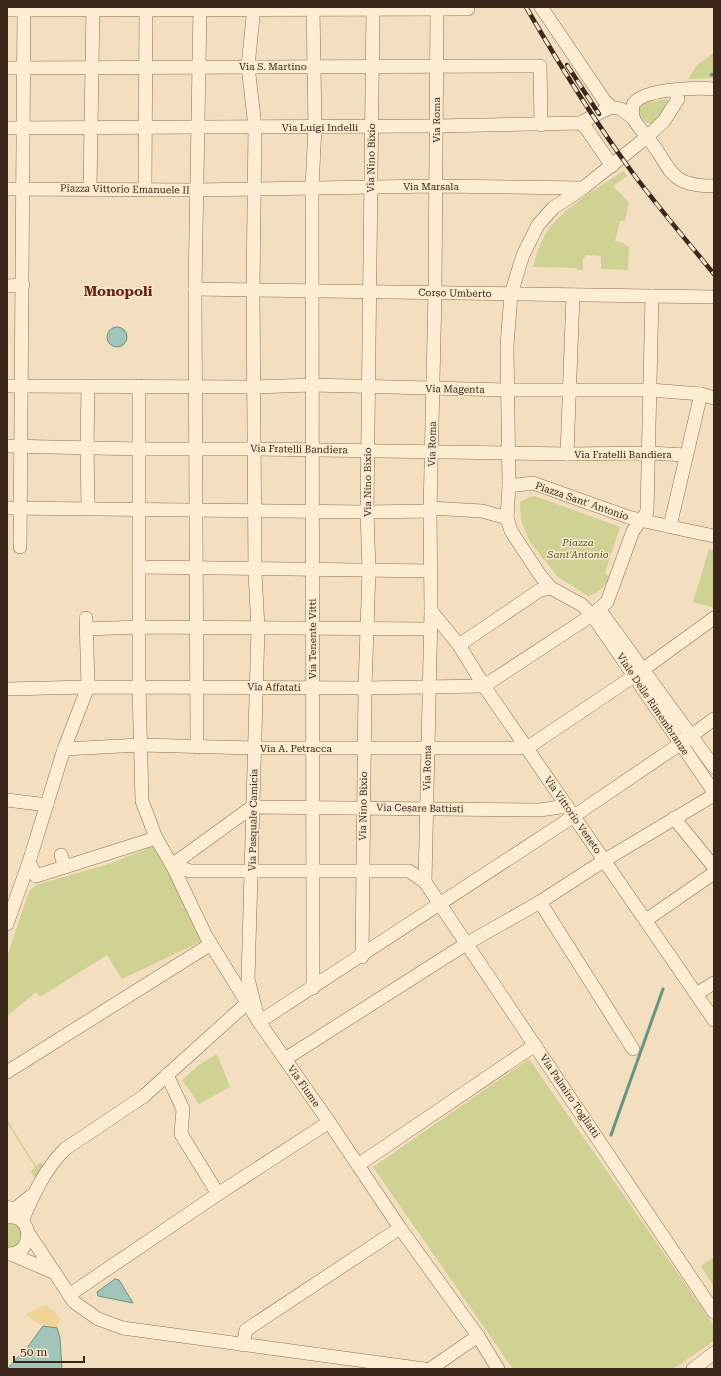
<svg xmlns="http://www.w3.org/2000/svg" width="721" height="1376" font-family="'Roboto Serif',serif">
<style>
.green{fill:#cfd292}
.sand{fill:#f2d499}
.water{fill:#a3c4b8;stroke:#689385}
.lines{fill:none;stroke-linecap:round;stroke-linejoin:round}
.stream{stroke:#689385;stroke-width:3}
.minor-casing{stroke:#8d6f55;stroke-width:14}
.minor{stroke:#fcedd3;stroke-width:13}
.rail-casing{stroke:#3b281b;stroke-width:4.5}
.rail{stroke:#f9eacf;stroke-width:3;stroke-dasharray:9;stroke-linecap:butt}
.labels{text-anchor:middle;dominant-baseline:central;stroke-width:3;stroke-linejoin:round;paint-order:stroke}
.street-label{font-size:10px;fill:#3b281b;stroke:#f9eacf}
.park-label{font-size:10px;font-style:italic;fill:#4f5a20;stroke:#f9eacf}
.district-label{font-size:14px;font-weight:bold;fill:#6d2216;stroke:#f9eacf}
</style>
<rect width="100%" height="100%" fill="#f3dfbf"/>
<g class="green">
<path d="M714,53v25l-26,1 9,-14z"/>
<path d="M666,99l3,2 -14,24c-11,-1 -14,-8 -19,-16l2,-5z"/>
<path d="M623,171l4,5 -14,10 16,16 -4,18 -5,1 -5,20 8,2 6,4 -1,23 -27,-1v-13l-15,-1 -3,4v11h-6v-2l-44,-1c3,-11 6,-22 12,-32 17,-28 52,-46 78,-64z"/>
<path d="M535,496l85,31 -15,46 5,5c-6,10 -11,15 -22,18l-30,-19 -28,-35 -9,-21 -1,-19 10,-5z"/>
<path d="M709,549l5,2v57l-21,-6z"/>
<path d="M156,845l48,95 -82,39 -15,-24 -67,42 -4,-5 -29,24v-59l22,-66 7,-6 76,-22z"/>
<path d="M217,1054l13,33 -31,17 -17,-24 17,-15z"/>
<path d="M529,1059l185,266v16l-41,28h-160l-140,-202z"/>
<path d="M7,1120l29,46 6,-4 1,5 -8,11 -4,-6 4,-5 -28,-44z"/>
<path d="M7,1222h5l10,7 -2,17 -13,3z"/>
<path d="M714,1257v30l-13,-21z"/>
</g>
<path class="sand" d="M46,1305l10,8 4,6 -3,9 -19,-4 -12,-10 7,-4z"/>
<g class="water">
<circle cx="117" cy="337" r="10"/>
<path d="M115,1279l4,1 14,23 -35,-7 -1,-4z"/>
<path d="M43,1326l14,2 3,10 2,31h-55l20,-21z"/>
</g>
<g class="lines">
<g class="stream">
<path d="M711,75l3,-1"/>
<path d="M611,1135l52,-146"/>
</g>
<defs>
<g id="minor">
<path d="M254,7l-6,59 7,61 -2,163 2,283 3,55 -10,351 11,43 315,-206 106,-72 34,-25"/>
<path d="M313,7l2,120 -3,61 1,800"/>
<path d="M541,7l63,93 7,7"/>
<path d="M7,10l461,-1"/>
<path d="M7,68l533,-2 1,59"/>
<path d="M675,91l3,8 -14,22 -17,16c-4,-6 -12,-13 -14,-20 -1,-5 -1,-12 2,-15 11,-13 63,-15 79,-13"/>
<path d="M580,123l31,-16 10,2 12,9"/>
<path d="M7,128l429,-2 144,-3 6,5 26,38"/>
<path d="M90,188l3,-181"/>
<path d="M7,189l189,1 240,-4 147,2 64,-51c26,31 19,49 67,49"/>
<path d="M145,189l1,-182"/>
<path d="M7,286l16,-1"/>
<path d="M195,289l519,8"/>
<path d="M652,296l-5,216 -14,19 -26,71 -15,13 -10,-10 -31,-17 -11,-13 -29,-44 -4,-13 2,-32 24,-3 95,34c29,7 57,13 86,19"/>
<path d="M7,386l247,1 58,-2 196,5h142l51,4 13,4"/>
<path d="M88,386l-1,61 1,61"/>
<path d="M139,386v302l3,113 14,37 16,27 34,71 53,86 70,100 71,106 78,108 20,33"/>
<path d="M7,446l133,3h116l311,5 82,-1 37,2"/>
<path d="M567,454l6,-159"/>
<path d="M509,486l-2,-140 4,-52 12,-39 15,-30 15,-17 30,-20"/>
<path d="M7,508l360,4 63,-1"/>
<path d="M430,508l52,3 25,7"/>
<path d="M670,526l31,-132"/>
<path d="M20,547l4,-540"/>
<path d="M140,567l290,4"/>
<path d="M599,609l115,158"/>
<path d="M431,611l28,34 25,41 230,334"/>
<path d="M87,629l52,-2 291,2"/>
<path d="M459,645l81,-55 11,-2"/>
<path d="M7,689l81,-2 277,1 119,-2 108,-71 122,177"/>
<path d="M197,747l-2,-458 5,-282"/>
<path d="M64,749l76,-4 115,3h272l107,-72 80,-58"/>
<path d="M7,800l40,5"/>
<path d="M674,818l40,49"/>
<path d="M61,855l4,12"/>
<path d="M29,862l7,14 120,-38"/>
<path d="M172,865l18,6h219l16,11 289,430"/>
<path d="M172,865l80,-58 288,3 27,-4"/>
<path d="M425,882l6,-271 -1,-100 5,-218 2,-286"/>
<path d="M540,902l93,147"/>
<path d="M646,920l68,-47"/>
<path d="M7,924l22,-62 35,-113 24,-62 -2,-69"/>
<path d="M362,957l3,-269 4,-118 -2,-58 6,-505"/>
<path d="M696,994l18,-11"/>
<path d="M285,1059l181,-115 74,-42 65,-42 109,-65"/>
<path d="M7,1072l204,-128"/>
<path d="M167,1075l16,34 -2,25 37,60"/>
<path d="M358,1165l177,-120"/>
<path d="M7,1207l3,2 6,-1 15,-12"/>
<path d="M7,1217c28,-3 27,39 0,37"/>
<path d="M22,1221c11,-26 23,-52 43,-72l79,-53 103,-93"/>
<path d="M29,1234l45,68 24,17 25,9 301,41"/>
<path d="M11,1254l44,19"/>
<path d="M69,1295l149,-101 111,-72"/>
<path d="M243,1345l3,-15 154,-102"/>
<path d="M430,1369l48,-33"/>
<path d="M693,1369l21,-16"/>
</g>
</defs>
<use href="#minor" class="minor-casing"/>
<use href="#minor" class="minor"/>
<defs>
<g id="rail">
<path d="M526,7c33,57 67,112 106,165 26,35 54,68 82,102"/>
<path d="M567,65l32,49"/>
</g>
</defs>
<use href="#rail" class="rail-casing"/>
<use href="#rail" class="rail"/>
</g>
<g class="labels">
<g class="street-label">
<text x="273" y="66">Via S. Martino</text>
<text transform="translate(436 120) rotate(-90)">Via Roma</text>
<text x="320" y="127">Via Luigi Indelli</text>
<text transform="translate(371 158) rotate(-89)">Via Nino Bixio</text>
<text x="431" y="186">Via Marsala</text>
<text transform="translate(125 189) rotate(1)">Piazza Vittorio Emanuele II</text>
<text transform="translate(455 293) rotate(1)">Corso Umberto</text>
<text transform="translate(455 389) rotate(1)">Via Magenta</text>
<text transform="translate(432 444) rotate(-89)">Via Roma</text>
<text transform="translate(299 449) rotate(1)">Via Fratelli Bandiera</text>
<text x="623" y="454">Via Fratelli Bandiera</text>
<text transform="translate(367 482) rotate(-90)">Via Nino Bixio</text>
<text transform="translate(582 501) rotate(19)">Piazza Sant' Antonio</text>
<text transform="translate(312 639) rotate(-90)">Via Tenente Vitti</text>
<text transform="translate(274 687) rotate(1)">Via Affatati</text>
<text transform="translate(653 704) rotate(56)">Viale Delle Rimembranze</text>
<text x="296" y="748">Via A. Petracca</text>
<text transform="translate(427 768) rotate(-89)">Via Roma</text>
<text transform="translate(363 806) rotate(-89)">Via Nino Bixio</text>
<text transform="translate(420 808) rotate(1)">Via Cesare Battisti</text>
<text transform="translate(573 815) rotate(55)">Via Vittorio Veneto</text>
<text transform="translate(253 820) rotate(-89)">Via Pasquale Camicia</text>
<text transform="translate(304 1086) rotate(55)">Via Fiume</text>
<text transform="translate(570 1096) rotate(56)">Via Palmiro Togliatti</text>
</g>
<g class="park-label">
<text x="578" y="542">Piazza<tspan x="578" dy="12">Sant'Antonio</tspan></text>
</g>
<g class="district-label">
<text x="118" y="291">Monopoli</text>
</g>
</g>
<rect width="721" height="1376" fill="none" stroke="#3b281b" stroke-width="16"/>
<path d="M14 1356v6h70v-6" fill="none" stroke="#3b281b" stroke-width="2"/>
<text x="20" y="1356" font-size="12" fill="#3b281b" stroke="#f9eacf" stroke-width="3" paint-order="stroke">50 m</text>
</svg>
